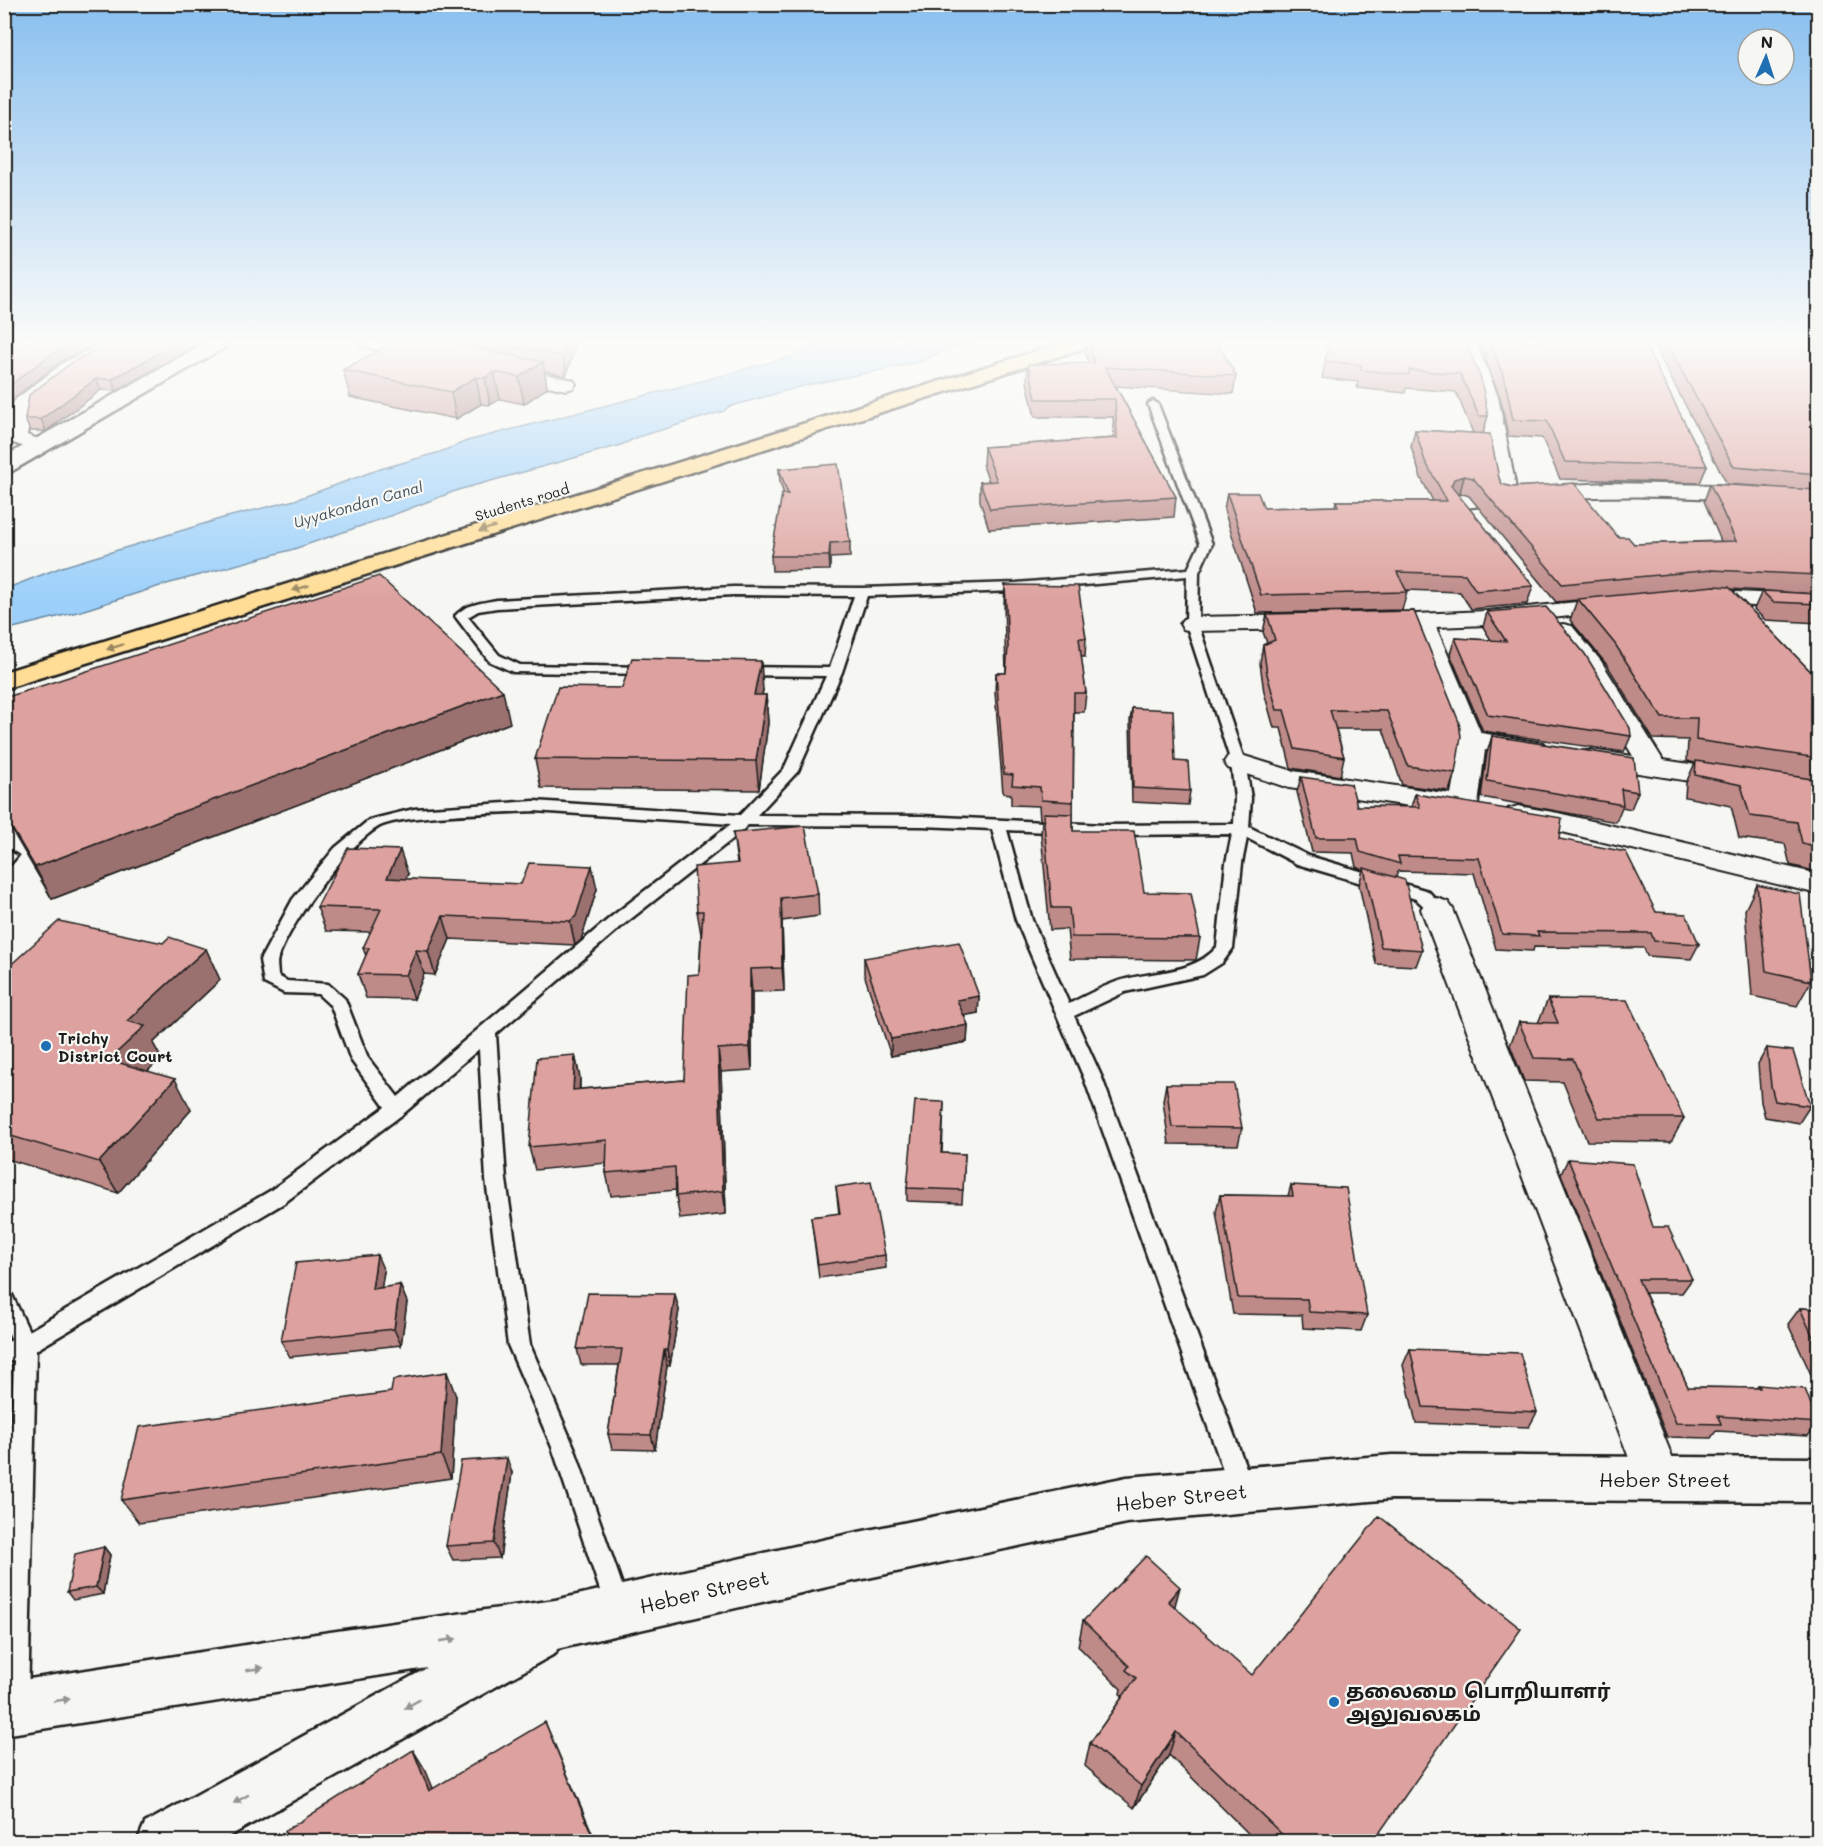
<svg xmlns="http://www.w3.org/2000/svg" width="1823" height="1846" font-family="Mali,'Noto Sans Tamil',sans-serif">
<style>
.water{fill:#9cd0fa;stroke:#6988a1;stroke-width:1.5}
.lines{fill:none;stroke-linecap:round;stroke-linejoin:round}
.lane-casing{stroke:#1c1c1c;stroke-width:5}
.street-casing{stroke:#1c1c1c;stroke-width:4}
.secondary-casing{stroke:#1c1c1c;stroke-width:5}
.primary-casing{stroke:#1c1c1c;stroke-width:5}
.lane{fill:#f6f6f2;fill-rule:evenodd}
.street{fill:#f6f6f2;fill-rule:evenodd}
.secondary{fill:#f6f6f2;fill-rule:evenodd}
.primary{fill:#ffdd96;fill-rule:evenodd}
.wall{fill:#be8b89;stroke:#1c1c1c;stroke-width:1.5}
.shaded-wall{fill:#9b716f;stroke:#1c1c1c;stroke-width:1.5}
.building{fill:#dda29f;stroke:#1c1c1c;stroke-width:1.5}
.oneway{fill:#99865f}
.oneway2{fill:#949492}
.poi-dot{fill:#1f6fb2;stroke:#f6f6f2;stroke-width:2}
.labels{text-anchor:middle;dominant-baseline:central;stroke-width:4.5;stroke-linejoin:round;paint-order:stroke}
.far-street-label{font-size:14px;fill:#1c1c1c;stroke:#f6f6f2}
.far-water-label{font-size:15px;font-style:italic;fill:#42525f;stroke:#f6f6f2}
.poi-label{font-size:16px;font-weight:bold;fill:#1c1c1c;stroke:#f6f6f2;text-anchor:start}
.near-street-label{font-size:20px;fill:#1c1c1c;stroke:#f6f6f2}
.near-poi-label{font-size:20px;font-weight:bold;fill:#1c1c1c;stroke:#f6f6f2;text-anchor:start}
</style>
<rect width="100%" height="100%" fill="#f6f6f2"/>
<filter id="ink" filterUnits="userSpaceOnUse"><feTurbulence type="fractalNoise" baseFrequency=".0167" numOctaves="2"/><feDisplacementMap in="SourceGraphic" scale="12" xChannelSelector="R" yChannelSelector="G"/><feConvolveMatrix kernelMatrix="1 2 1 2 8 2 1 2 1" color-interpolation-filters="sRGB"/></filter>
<g filter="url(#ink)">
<path class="water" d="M838,342h138l-35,10 -21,10 -117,24 -75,21 -4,4 -86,26 -17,8 -163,45 -68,26 -96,33 -131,36 -82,26 -76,19v-41l57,-22 161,-49 72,-18 82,-30 63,-18 27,-11 231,-59 99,-27 20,-9z"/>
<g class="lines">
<defs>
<g id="lane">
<path d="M1153,401l5,3 54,140 -13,28 -1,52 47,138 6,36 -2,29 60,29 119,35 17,18 -2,4h-12l-15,-14 -119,-35 -50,-26 -5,25 -9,85 -11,15 -19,12 -78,17 -51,24 28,62 152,411 -4,8 -8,3 -8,-3 -4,-8 -146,-411 -68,-158 -24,-91 -70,-3 -174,-1 -13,12 -112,88 -127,109 10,146 24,165 44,102 56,161 -3,9 -9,3 -9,-3 -57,-170 -44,-102 -22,-165 -7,-131 -76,65 -119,89 -248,147 -8,354 -4,9 -9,4 -9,-4 -2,-80 10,-273 -10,3v-19l8,-4 -8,-17v-33l7,3 18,38 241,-140 115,-84 -34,-47 -20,-54 -13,-12 -34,-1 -20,-10 -4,-23 33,-61 42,-51 34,-28 45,-11 120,-8 206,14 44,-46 42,-93 -85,-1 -7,-4 7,-4 89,1 24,-72 -121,-1 -236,13 -19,3 -10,6 31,38 21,10 134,2 2,3 -2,3 -5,1 -136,-2 -24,-11 -34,-45c11,-12 26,-13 42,-16l236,-13 129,1 154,-5 172,-14 12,-25 -52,-140zM1187,576l-1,48 45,138 4,36 -1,26 -130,1 -182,-9 -165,-1 41,-44 44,-99 25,-76 149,-5zM534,811l197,13 -120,93 -213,180 -30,-39 -23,-59 -17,-15 -41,-3 -9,-5c0,-6 -2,-13 0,-18 13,-36 67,-111 100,-131 24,-13 124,-14 156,-16zM1007,830l97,5 128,-1 -6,29 -9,84c-25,29 -67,23 -101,35 -16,6 -32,14 -47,22l-37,-84z"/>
<path d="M9,851l8,5 -7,8 -6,1v-13z"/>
</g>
<g id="street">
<path d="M104,342h22l-3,4 -46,25 -45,35 -5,29 20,7 3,4 -3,4 -7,2 -30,-10 -3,-4 2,-26 7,-13 47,-36z"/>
<path d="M357,342h35l42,8 2,4 -2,4 -7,2 -67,-14z"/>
<path d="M1458,342h18l22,55 18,91 91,-5 111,2 100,8v13c-33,-1 -66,-6 -100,-7 -86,-5 -173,-3 -259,10l-8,-2 -3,-5 3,-5 44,-7 -17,-93z"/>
<path d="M505,365l68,15 3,4 -3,4 -7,2 -68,-15 -2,-4 2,-4z"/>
<path d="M1697,590l121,6v14l-130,-8 -3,-5 3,-5z"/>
<path d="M1617,598l9,2 3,5 -3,5 -139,15 -51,2 45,106 62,10 4,6 -4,6 -10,2 -48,-7 -7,55 -4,6 -10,3 -175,-26 -61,-20 -4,-6 4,-6 10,-2 55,17 158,23 7,-38 -2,-16 -44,-113 -35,1 -9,-2 -3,-5 3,-5 119,-5z"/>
<path d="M1309,615l9,2 3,5 -3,5 -9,2 -117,2 -9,-2 -3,-5 3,-5 9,-2z"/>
<path d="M1563,624l9,2 29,35 62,99 155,23v18l-237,-37 -4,-6 4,-6 10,-2 42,6 -52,-87 -30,-38 3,-5z"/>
<path d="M1518,806l40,7 260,61v20l-260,-63 -50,-10 -5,-6 5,-6z"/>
<path d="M1437,898l11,4 5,7 228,570 -6,15 -16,6 -16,-6 -6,-15 -216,-570 5,-7z"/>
</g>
<g id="secondary">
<path d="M207,342h23l-3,4 -215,125 -8,2v-16z"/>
<path d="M1392,1455l426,3v44l-426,-3 -265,24 -278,59 -292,67 -1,4 -337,189h-82l8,-19 282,-155 -423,67v-52l312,-49 239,-34 294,-66 278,-57z"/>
</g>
<path id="primary" d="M1066,342h28l-3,4 -1087,343v-17z"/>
</defs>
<use href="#lane" class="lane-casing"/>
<use href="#street" class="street-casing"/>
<use href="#secondary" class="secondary-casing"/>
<use href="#primary" class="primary-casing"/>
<use href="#lane" class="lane"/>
<use href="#street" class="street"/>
<use href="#secondary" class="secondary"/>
<use href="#primary" class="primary"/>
</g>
<g class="wall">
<path d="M111,342h90l-8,5 -77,44 -15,-1 -55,41h-16l-5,-12z"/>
<path d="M394,342h182l-10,34 -21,-5 2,17 -23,16 -24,-5 -10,6 -9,-1 -25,15 -106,-22 -7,-27z"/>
<path d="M1086,342h131l19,34 -3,18 -117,-8 60,111 -2,20 -185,12 -9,-28v-19l9,-1 -6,-15 1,-19 130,-9 -1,-21h-78l-8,-35 1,-18 60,-1 -3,-12z"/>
<path d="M1329,342h137l22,74 -5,17 16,45 3,6 132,60 87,-3 -17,-40 6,-17 60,3 -43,-3 -75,-142h166v281l-53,-3 -11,-11 8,-18 52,3 -83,-5 87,90v193l-28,-7 -5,-21 -46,-6 -8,-32 -46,-9 1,-14 9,-20 -8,-2 1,-21 -35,-1 -46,-74 -37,-45 7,-20 -21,2 -87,-106 -9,-3 -3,1 76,92 -6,18 -56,5 -11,-17 -54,-2 1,2 -5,18 -145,3 -33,-103 3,-17 37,15 71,-2 1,-5h97l-12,-23 -10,-31 4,-17 58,3 -17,-41 -50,-4 -1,5 -48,-5 1,-6 -36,-4z"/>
<path d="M1477,342h166l64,124 -7,17 -140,-4 -18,-41 -34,-2 -8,-39 -15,-38 1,-3z"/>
<path d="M779,469l71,73v15l-20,1v12l-58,1 -1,-15 13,-62 -4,-11z"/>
<path d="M1005,585l81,53 -1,19h-4l5,36 -2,19h-10l-1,119 71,61 56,46 -4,22 -126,-1 -3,-30 -17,1 -9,-96 1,-14h-2l-1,-14 -28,-1v-11l-8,-1 -8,-101 1,-19h10l-2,-70z"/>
<path d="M1414,611l41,162 -6,18 -47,-6 -19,-56h-47l8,28 -4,19 -49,-8 -10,-40h-7l-10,-36 -4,-29 3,-18 4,-2 -4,-11 4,-18z"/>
<path d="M1487,612l144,124 -7,16 -141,-21 -33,-77 5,-16 36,2 -8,-13z"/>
<path d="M763,690l-1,5h4l2,28 -9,67 -218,-2 -6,-29z"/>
<path d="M4,698l506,25 -458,176 -48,-82z"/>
<path d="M1132,708l43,53 15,30 -2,14 -56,-3 -2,-81z"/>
<path d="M1492,736l146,56 -7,17 -9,-2 -6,15 -135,-25 6,-44z"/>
<path d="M1301,777l56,29 54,1 4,-13 144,45 140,105 -8,15 -44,-3 -3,-8 -110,-1 -1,4 -37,-2 -22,-76 -76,-2 -2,6 26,73 -6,16 -40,-2 -17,-79 4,-15 -7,-3 -3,-14 -41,-1 -15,-60z"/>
<path d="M733,833l85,61 1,22 -37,5 2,70 -32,1v78l-31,2 5,142 -46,5 -4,-23v-6l-65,6 -5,-23v-10l-71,7 -6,-23 46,-92 5,23v11l104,-9 15,-106 2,-40 -4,-23 40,-48z"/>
<path d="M408,874l-3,5 192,10 -16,51 -6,5 -125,-6 -15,36 -11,-1 -10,25 -48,-1 -8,-24 8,-18 -3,-8 8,-16 -45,-1 -9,-24z"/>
<path d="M1757,885l54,96 -14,25 -45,-10 -7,-86z"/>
<path d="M163,943l43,6 14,31 -67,63 8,15 -14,13 44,39 -73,83 -114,-35v-187z"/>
<path d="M864,958l115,38 -1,17 -14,2 4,10 -1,17 -76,14 -27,-82z"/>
<path d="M1548,999l136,119 -13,24 -84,-1 -24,-59 -39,-1 -14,-36 9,-23 19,1z"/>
<path d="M1767,1048l43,58 -11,17 -34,-6 -4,-15 -3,-38z"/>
<path d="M1166,1084l76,44 -4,17 -69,-1 -6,-43z"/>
<path d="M944,1102l-2,51 23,1 -3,49 -55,-2v-13z"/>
<path d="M1568,1159l85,68 39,52 -10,14h-37l43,94 68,1 3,-3 59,36v2l-10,13 -92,-5 -5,7 -44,-1 -106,-263z"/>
<path d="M1291,1185l76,130 -6,16 -58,-3 -1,-13 -69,-1 -17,-102 4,-17 68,1z"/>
<path d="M836,1187l49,68 1,13 -67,10 -8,-61 28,-3z"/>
<path d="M384,1271l-3,17 19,-3 7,17 -6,43 -111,12 -9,-16z"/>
<path d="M1800,1308l18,1v72h-4l-26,-57z"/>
<path d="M679,1310l-9,56h-3l-12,84 -43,-1 -4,-15 11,-69h-38l-4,-16z"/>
<path d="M1410,1349l127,63 -8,15 -113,-4 -13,-58z"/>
<path d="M456,1396l-5,82 -312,45 -18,-23z"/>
<path d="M512,1473l-12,85 -47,2 -7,-14z"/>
<path d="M104,1547l6,8 -7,39 -30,6 -6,-8z"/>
<path d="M1174,1606l200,236h-117l-88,-87 -35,53 -49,-42 5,-23 33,-47 -3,-2 1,-5 -43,-43 5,-25z"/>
</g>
<g class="shaded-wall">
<path d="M73,342h27l-38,19 -48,37 -7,14 -2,22 4,10 -5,4v-53l5,-9 48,-36z"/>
<path d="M179,342h22l-8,5 -77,44 -4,-12z"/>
<path d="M567,342h9l-10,34 -3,-20z"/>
<path d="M543,362l4,26 -23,16 -5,-27z"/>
<path d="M494,372l6,27 -10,6 -5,-27z"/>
<path d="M476,377l5,27 -25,15 -5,-27z"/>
<path d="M96,379l5,11 -55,41 -5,-12z"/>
<path d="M1464,476l-4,17 -11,3 2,-10 3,-7z"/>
<path d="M830,543v27l-1,-14z"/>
<path d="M761,661l2,29 -7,33 -2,-28z"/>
<path d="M503,691l7,32 -458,176 -17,-32z"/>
<path d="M766,695l2,28 -9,67 -3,-29z"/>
<path d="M400,850l8,24 -13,28 -8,-24z"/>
<path d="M592,866l5,23 -16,51 -6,5 -5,-24z"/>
<path d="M781,898l1,23 2,70 -2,-23z"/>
<path d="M443,916l7,23 -15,36 -7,-24z"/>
<path d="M206,949l14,31 -67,63 8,15 -35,34 -17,-32 18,-39z"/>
<path d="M416,950l8,24 -10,25 -8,-24z"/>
<path d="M750,969l2,23v78l-2,-23z"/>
<path d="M979,996l-1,17 -21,4v-17z"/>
<path d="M968,1025l-1,17 -76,14v-17z"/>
<path d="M718,1049l3,23 5,142 -3,-23z"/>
<path d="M575,1055l5,23 -2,35 -5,-23z"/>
<path d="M175,1079l16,31 -73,83 -19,-31z"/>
<path d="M377,1255l7,16 -5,34 -7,-16z"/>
<path d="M400,1285l7,17 -6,43 -7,-16z"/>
<path d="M675,1294l4,16 -9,56 -3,-16z"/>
<path d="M664,1350l3,16 -12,84 -4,-15z"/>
<path d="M447,1372l9,24 -5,82 -10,-23z"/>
<path d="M507,1458l5,15 -12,85 -6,-15z"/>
<path d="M104,1547l6,8 -7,39 -7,-7z"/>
<path d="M1180,1587l-7,26 -5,-12z"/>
<path d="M545,1722l9,21 42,99h-1z"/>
<path d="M1176,1732l-7,23 -35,53 7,-22z"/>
<path d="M413,1750l13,21 16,39 -13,-19z"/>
</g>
<g class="building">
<path d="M4,342h69l-16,8 -48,36 -5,9z"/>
<path d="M111,342h68l-67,37h-16l-55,40h-16l4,-24 45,-34z"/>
<path d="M394,342h52l97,20 -24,15 -25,-5 -9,6 -9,-1 -25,15 -108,-22z"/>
<path d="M488,342h79l-4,14z"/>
<path d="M1089,342h128l19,34 -131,-9 71,130 -186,12 -10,-27 17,-1 -13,-34 133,-9 -2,-39h-79l-8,-35 66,-1z"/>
<path d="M1329,342h137l15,37 7,37h-9l-19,-42 -51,-4v5l-48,-5v-5l-36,-4z"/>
<path d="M1491,342h152l64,124 -142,-4 -18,-41 -34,-1 -8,-40 -15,-36h3z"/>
<path d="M1666,342h152v132l-84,-7z"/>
<path d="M1415,430l75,4 9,44 3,6 10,3 62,-4 44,54h10l6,7 102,-3 -26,-57 108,6v85l-106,-5 -150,14 -89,-106 -9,-2 -10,3 -3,7 82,100 -57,5 -11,-17 -68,-2 10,20 -146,3 -34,-102h31l6,15 74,-2 -2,-5h111l-22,-40z"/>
<path d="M838,464l12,78 -20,1 -1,13h-58l11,-62h6l-9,-25z"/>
<path d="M379,576l124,115 -468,176 -31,-52v-117z"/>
<path d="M1005,585l73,1 8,52h-7l7,55h-12l-1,109 -32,-2 -1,-13 -28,-2 1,-10 -9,-1 -8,-101h10l2,-26z"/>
<path d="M1714,586l15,1 89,92v79l-122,-18 1,-22h-35l-47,-74 -37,-45z"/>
<path d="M1762,591l56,3v10l-45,-2z"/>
<path d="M1546,607l39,47 45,74 1,8 -143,-21 -33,-77 51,3 -19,-29z"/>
<path d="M1414,611l45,111 2,15 -6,36 -47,-7 -21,-55 -57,-1 14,47 -49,-8 -11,-39h-7l-10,-36 -4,-29 12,-5 -8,-26z"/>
<path d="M632,658l129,3 -7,34h12l-10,66 -221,-2 23,-72 64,1z"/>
<path d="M1132,708l41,2 2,51 13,1 2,29 -57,-3z"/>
<path d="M1492,736l142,22 4,34 -17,-3 2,16 -136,-24z"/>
<path d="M1696,761l122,19v67l-16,-4 -5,-21 -47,-6 -9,-31 -46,-10z"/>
<path d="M1301,777l50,7 6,22 63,1 -5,-13 147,24 -3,21 67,13 30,60 30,2 13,30 -45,-3 -3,-8 -114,-1 2,4 -37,-2 -23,-76 -81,-2 2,8 -40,-12 -3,-14h-41z"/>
<path d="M1043,813l30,1v17h61l10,61 47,1 9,45 -128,-1 -3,-29h-17z"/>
<path d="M805,826l13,68 -37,4 1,70 -32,1v78l-32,2 5,142 -47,5 -1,-29 -69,6 1,-33 -78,7 8,-89 38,-3 -2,35 111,-10 4,-105 11,-1 4,-63h-6l-3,-44 44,-4 -5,-30z"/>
<path d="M348,848l52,2 -13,28 134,6 8,-21 63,3 -16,50 -6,5 -127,-5 -15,35 -12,-1 -10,25 -48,-1 11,-26h-6l18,-39 -64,-2z"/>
<path d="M1364,868l41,12 17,70 -41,-3z"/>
<path d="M1757,885l43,9 11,87 -45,-10z"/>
<path d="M59,921l104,22 6,-6 37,12 -79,72 18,5 -36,34 66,19 -76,83 -95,-28v-163z"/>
<path d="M959,942l20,54 -22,4 11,25 -77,14 -27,-81z"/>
<path d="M1548,999l79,1 57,118h-85l-26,-59 -39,-1 -15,-36 39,1z"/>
<path d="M1767,1048l26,3 17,55 -35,-5 -4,-15z"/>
<path d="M1166,1084h68l8,44 -70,-1z"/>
<path d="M915,1101l29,1 -3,51 24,1 -2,36 -56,-2z"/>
<path d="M1568,1159l65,5 20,63h15l24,52h-54l50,108 72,1 -1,-3 46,4 13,34 -100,-7 3,8 -45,-1z"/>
<path d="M871,1182l14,73 -67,10 -7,-48 29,-4 -4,-26z"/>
<path d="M1291,1185l55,3 21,127 -58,-3 -2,-13 -69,-1 -18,-103 73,1z"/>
<path d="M377,1255l-5,34 28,-4 -6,44 -113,12 15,-78z"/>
<path d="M588,1293l87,1 -8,56h-3l-13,85 -43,-1 14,-85h-45z"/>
<path d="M1800,1308l18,1v39z"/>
<path d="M1410,1349l110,4 17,59 -114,-5z"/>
<path d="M447,1372l-6,83 -320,45 18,-73 252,-35 2,-12z"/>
<path d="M507,1458l-13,85 -48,3 15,-85z"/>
<path d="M1379,1516l142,113 -148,213h-83l-114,-110 -35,54 -51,-43 46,-65 -10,-8 3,-4 -46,-45 63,-65 34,31 -12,14 84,74z"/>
<path d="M104,1547l-8,40 -29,5 8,-38z"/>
<path d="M545,1722l50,120h-307l-3,-11 128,-81 16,41z"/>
</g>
<defs><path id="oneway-solid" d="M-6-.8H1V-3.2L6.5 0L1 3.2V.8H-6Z" transform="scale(1.5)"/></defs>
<g class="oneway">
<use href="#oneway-solid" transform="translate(487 529) rotate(163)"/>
<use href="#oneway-solid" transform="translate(301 588) rotate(163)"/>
<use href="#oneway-solid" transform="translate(115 647) rotate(163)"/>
</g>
<g class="oneway2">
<use href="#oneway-solid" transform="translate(448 1640) rotate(-8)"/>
<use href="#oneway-solid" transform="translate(255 1669) rotate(-9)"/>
<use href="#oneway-solid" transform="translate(62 1700) rotate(-9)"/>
<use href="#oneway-solid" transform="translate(412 1704) rotate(151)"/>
<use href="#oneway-solid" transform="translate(241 1799) rotate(151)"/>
</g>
</g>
<linearGradient id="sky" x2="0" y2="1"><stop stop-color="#89bfef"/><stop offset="0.57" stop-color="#fbfbf9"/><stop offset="1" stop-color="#fbfbf9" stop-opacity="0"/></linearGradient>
<rect width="1823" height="600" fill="url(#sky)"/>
<g class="poi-dot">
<circle cx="46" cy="1046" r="6"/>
<circle cx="1334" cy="1702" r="6"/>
</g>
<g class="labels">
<g class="far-street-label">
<text transform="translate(522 502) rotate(-17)">Students road</text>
</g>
<g class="far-water-label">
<text transform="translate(358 504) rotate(-16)">Uyyakondan Canal</text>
</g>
<g class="poi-label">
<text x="58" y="1037">Trichy<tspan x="58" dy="18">District Court</tspan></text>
</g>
<g class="near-street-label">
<text x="1665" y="1479">Heber Street</text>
<text transform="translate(1181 1497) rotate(-6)">Heber Street</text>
<text transform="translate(704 1591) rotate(-13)">Heber Street</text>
</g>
<g class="near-poi-label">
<text x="1346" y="1690">தலைமை பொறியாளர்<tspan x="1346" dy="23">அலுவலகம்</tspan></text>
</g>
</g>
<rect width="1823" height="1846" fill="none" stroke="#f6f6f2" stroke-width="24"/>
<rect x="12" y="12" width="1799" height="1822" fill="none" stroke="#1c1c1c" stroke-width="2" filter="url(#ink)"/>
<g transform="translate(1766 57) rotate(3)"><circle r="28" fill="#f6f6f2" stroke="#9f9f9c" stroke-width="1.5"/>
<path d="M0-4.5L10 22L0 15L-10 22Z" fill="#1f6fb2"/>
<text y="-9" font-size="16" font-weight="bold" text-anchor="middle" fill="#1c1c1c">N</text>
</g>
</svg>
